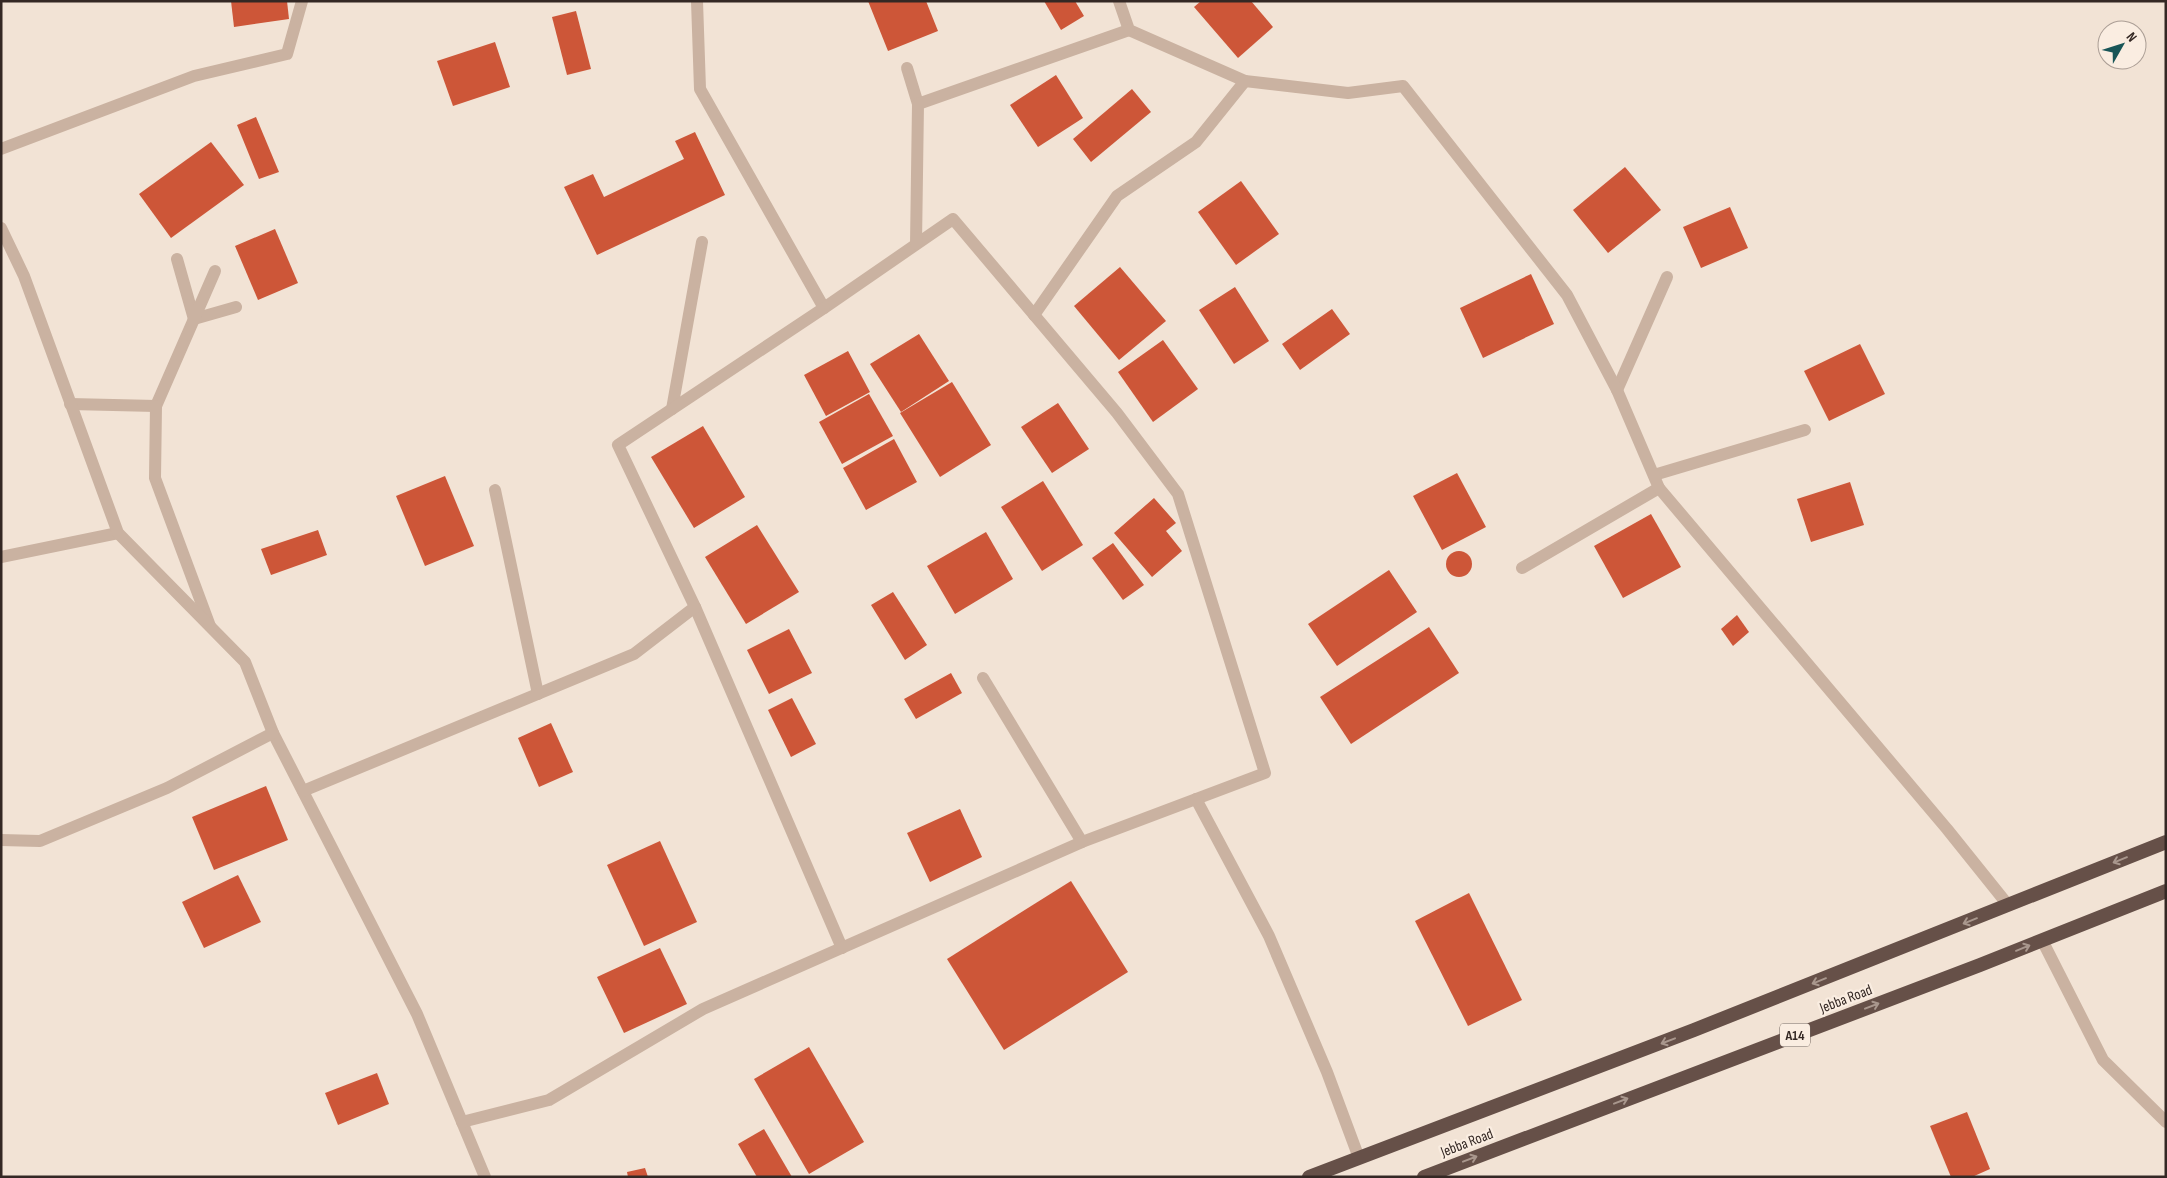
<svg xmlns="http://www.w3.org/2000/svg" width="2167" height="1178" font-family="'Sofia Sans Condensed',sans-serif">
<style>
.building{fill:#cd5638}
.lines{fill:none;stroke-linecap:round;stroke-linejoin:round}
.service{stroke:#cab2a1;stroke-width:12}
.minor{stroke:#cab2a1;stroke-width:12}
.trunk{stroke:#665048;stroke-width:14}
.oneway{stroke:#a9978d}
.labels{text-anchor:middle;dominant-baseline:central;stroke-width:4.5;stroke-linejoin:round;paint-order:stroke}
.shield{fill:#faede1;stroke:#6f635d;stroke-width:1}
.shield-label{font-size:14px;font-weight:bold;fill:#342824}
.street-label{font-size:15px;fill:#342824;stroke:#faede1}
</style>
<rect width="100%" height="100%" fill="#f2e3d5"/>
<g class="building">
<path d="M231,1h56l2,18 -55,8z"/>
<path d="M868,1h58l12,30 -50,20z"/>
<path d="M1044,1h31l9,15 -23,14z"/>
<path d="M1201,1h50l22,26 -35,31 -44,-51z"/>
<path d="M576,11l15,58 -24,6 -15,-58z"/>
<path d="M495,42l15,45 -57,19 -16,-45z"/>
<path d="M1056,75l27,43 -45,29 -28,-42z"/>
<path d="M1132,89l19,23 -60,50 -18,-23z"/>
<path d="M256,117l23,55 -20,7 -22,-54z"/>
<path d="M695,132l30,63 -128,60 -33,-68 29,-13 11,23 80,-38 -9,-18z"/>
<path d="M211,142l33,43 -73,53 -32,-44z"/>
<path d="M1625,167l36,43 -53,43 -35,-43z"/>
<path d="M1241,181l38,53 -43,31 -38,-53z"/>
<path d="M1730,207l18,41 -47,20 -18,-41z"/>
<path d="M275,229l23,54 -40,17 -23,-54z"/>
<path d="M1120,267l46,54 -47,39 -45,-54z"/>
<path d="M1531,274l23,50 -71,34 -23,-50z"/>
<path d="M1235,287l34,54 -35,23 -35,-54z"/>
<path d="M1332,309l18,25 -50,36 -18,-26z"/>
<path d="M919,334l30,47 -48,31 -31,-48z"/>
<path d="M1163,340l35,49 -45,33 -35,-50z"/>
<path d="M1860,344l25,50 -56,27 -25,-50z"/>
<path d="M848,351l22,41 -44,24 -22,-41z"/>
<path d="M952,382l39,63 -51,32 -40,-64z"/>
<path d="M869,394l24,42 -51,28 -23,-42z"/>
<path d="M1058,403l31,46 -37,24 -31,-46z"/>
<path d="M703,426l42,71 -51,31 -43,-71z"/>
<path d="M894,439l23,43 -51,28 -23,-42z"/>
<path d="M1457,473l29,54 -44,23 -29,-54z"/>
<path d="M445,476l29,70 -49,20 -29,-70z"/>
<path d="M1043,481l40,64 -41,26 -41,-64z"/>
<path d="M1850,482l14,43 -53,17 -14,-43z"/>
<path d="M1154,498l22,25 -10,8 16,20 -30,26 -38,-44z"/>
<path d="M1651,514l30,53 -58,31 -29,-52z"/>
<path d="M757,525l42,67 -53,32 -41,-67z"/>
<path d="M318,530l9,25 -56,20 -10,-26z"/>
<path d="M986,532l27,47 -58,35 -28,-48z"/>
<path d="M1113,543l31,42 -21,15 -31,-42z"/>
<circle cx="1459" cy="564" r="13"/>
<path d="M1389,570l28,42 -80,54 -29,-42z"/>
<path d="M893,592l34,53 -22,15 -34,-55z"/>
<path d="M1737,615l12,17 -16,14 -12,-17z"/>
<path d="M1429,627l30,46 -108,71 -31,-47z"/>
<path d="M789,629l23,44 -43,21 -22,-44z"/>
<path d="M951,673l11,20 -46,26 -12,-20z"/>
<path d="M792,698l24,46 -25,13 -23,-47z"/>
<path d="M551,723l22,49 -34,15 -21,-49z"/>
<path d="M266,786l22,54 -74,30 -22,-53z"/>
<path d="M960,809l22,48 -52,25 -23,-49z"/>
<path d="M660,841l37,81 -53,24 -37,-81z"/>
<path d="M238,875l23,47 -57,26 -22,-46z"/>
<path d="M1071,881l57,91 -124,78 -57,-91z"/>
<path d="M1469,893l53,107 -54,26 -53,-105z"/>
<path d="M660,948l27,56 -63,29 -27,-56z"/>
<path d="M809,1047l55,95 -55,32 -55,-95z"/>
<path d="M377,1073l12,31 -51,21 -13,-32z"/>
<path d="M1967,1112l23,57 -18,8h-21l-21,-51z"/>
<path d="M764,1129l28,48h-35l-19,-33z"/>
<path d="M645,1168l3,9h-20l-1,-5z"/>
</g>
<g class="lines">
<g class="service">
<path d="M907,68l11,36"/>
<path d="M177,259l17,60 42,-12"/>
<path d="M1617,390l50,-113"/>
<path d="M70,404l86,2 59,-135"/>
<path d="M156,406l-1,72 55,148"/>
<path d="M672,409l30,-167"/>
<path d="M1654,475l151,-45"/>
<path d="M495,490l43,204"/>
<path d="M1,557l117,-24"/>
<path d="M1522,568l137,-80"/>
</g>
<g class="minor">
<path d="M697,1l3,88 124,219 129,-89 164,194 61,81 87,279 -183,69 -99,-164"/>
<path d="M1119,1l10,29 116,51 103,12 55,-7 164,209 50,95 42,98 288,341 61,76"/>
<path d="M1,149l193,-73 93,-22 15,-53"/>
<path d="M1,228l23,48 94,257 127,129 28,71 144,281 68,163"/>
<path d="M916,244l2,-140 211,-74"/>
<path d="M1034,315l83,-119 79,-54 49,-61"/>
<path d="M695,607l147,341"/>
<path d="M303,791l331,-137 61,-47 -77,-162 206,-137"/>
<path d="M1196,799l73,137 58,136 32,86"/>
<path d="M1,840l39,1 127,-53 106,-55"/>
<path d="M2042,940l61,120 63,62"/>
<path d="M462,1122l87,-22 154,-91 379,-167"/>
</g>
<g class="trunk">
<path d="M1309,1177l385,-147 472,-188"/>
<path d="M1424,1177l556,-212 186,-74"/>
</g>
</g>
<defs><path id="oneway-shaft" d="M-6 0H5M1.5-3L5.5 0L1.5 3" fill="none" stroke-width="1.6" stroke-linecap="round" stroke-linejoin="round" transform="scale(1.25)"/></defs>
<g class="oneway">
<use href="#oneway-shaft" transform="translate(2120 860) rotate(158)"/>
<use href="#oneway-shaft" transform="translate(1970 921) rotate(158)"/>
<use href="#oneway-shaft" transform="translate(2023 948) rotate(-22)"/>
<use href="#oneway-shaft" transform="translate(1819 981) rotate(158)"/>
<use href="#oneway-shaft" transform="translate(1872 1006) rotate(-21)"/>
<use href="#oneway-shaft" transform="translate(1668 1041) rotate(159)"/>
<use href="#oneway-shaft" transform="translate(1621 1101) rotate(-21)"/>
<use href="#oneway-shaft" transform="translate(1470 1159) rotate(-21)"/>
</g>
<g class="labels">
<rect class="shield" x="1780" y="1023.5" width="30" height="23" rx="4"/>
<g class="shield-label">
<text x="1795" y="1035">A14</text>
</g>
<g class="street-label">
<text transform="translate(1846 999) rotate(-21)">Jebba Road</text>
<text transform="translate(1467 1143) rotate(-21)">Jebba Road</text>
</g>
</g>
<rect width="2167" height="1178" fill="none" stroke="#342824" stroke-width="5"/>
<g transform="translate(2122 45) rotate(51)"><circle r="24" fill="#faede1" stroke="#ab9e95"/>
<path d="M0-4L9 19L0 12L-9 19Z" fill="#185557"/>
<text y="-8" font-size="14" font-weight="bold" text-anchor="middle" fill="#342824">N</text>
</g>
</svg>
